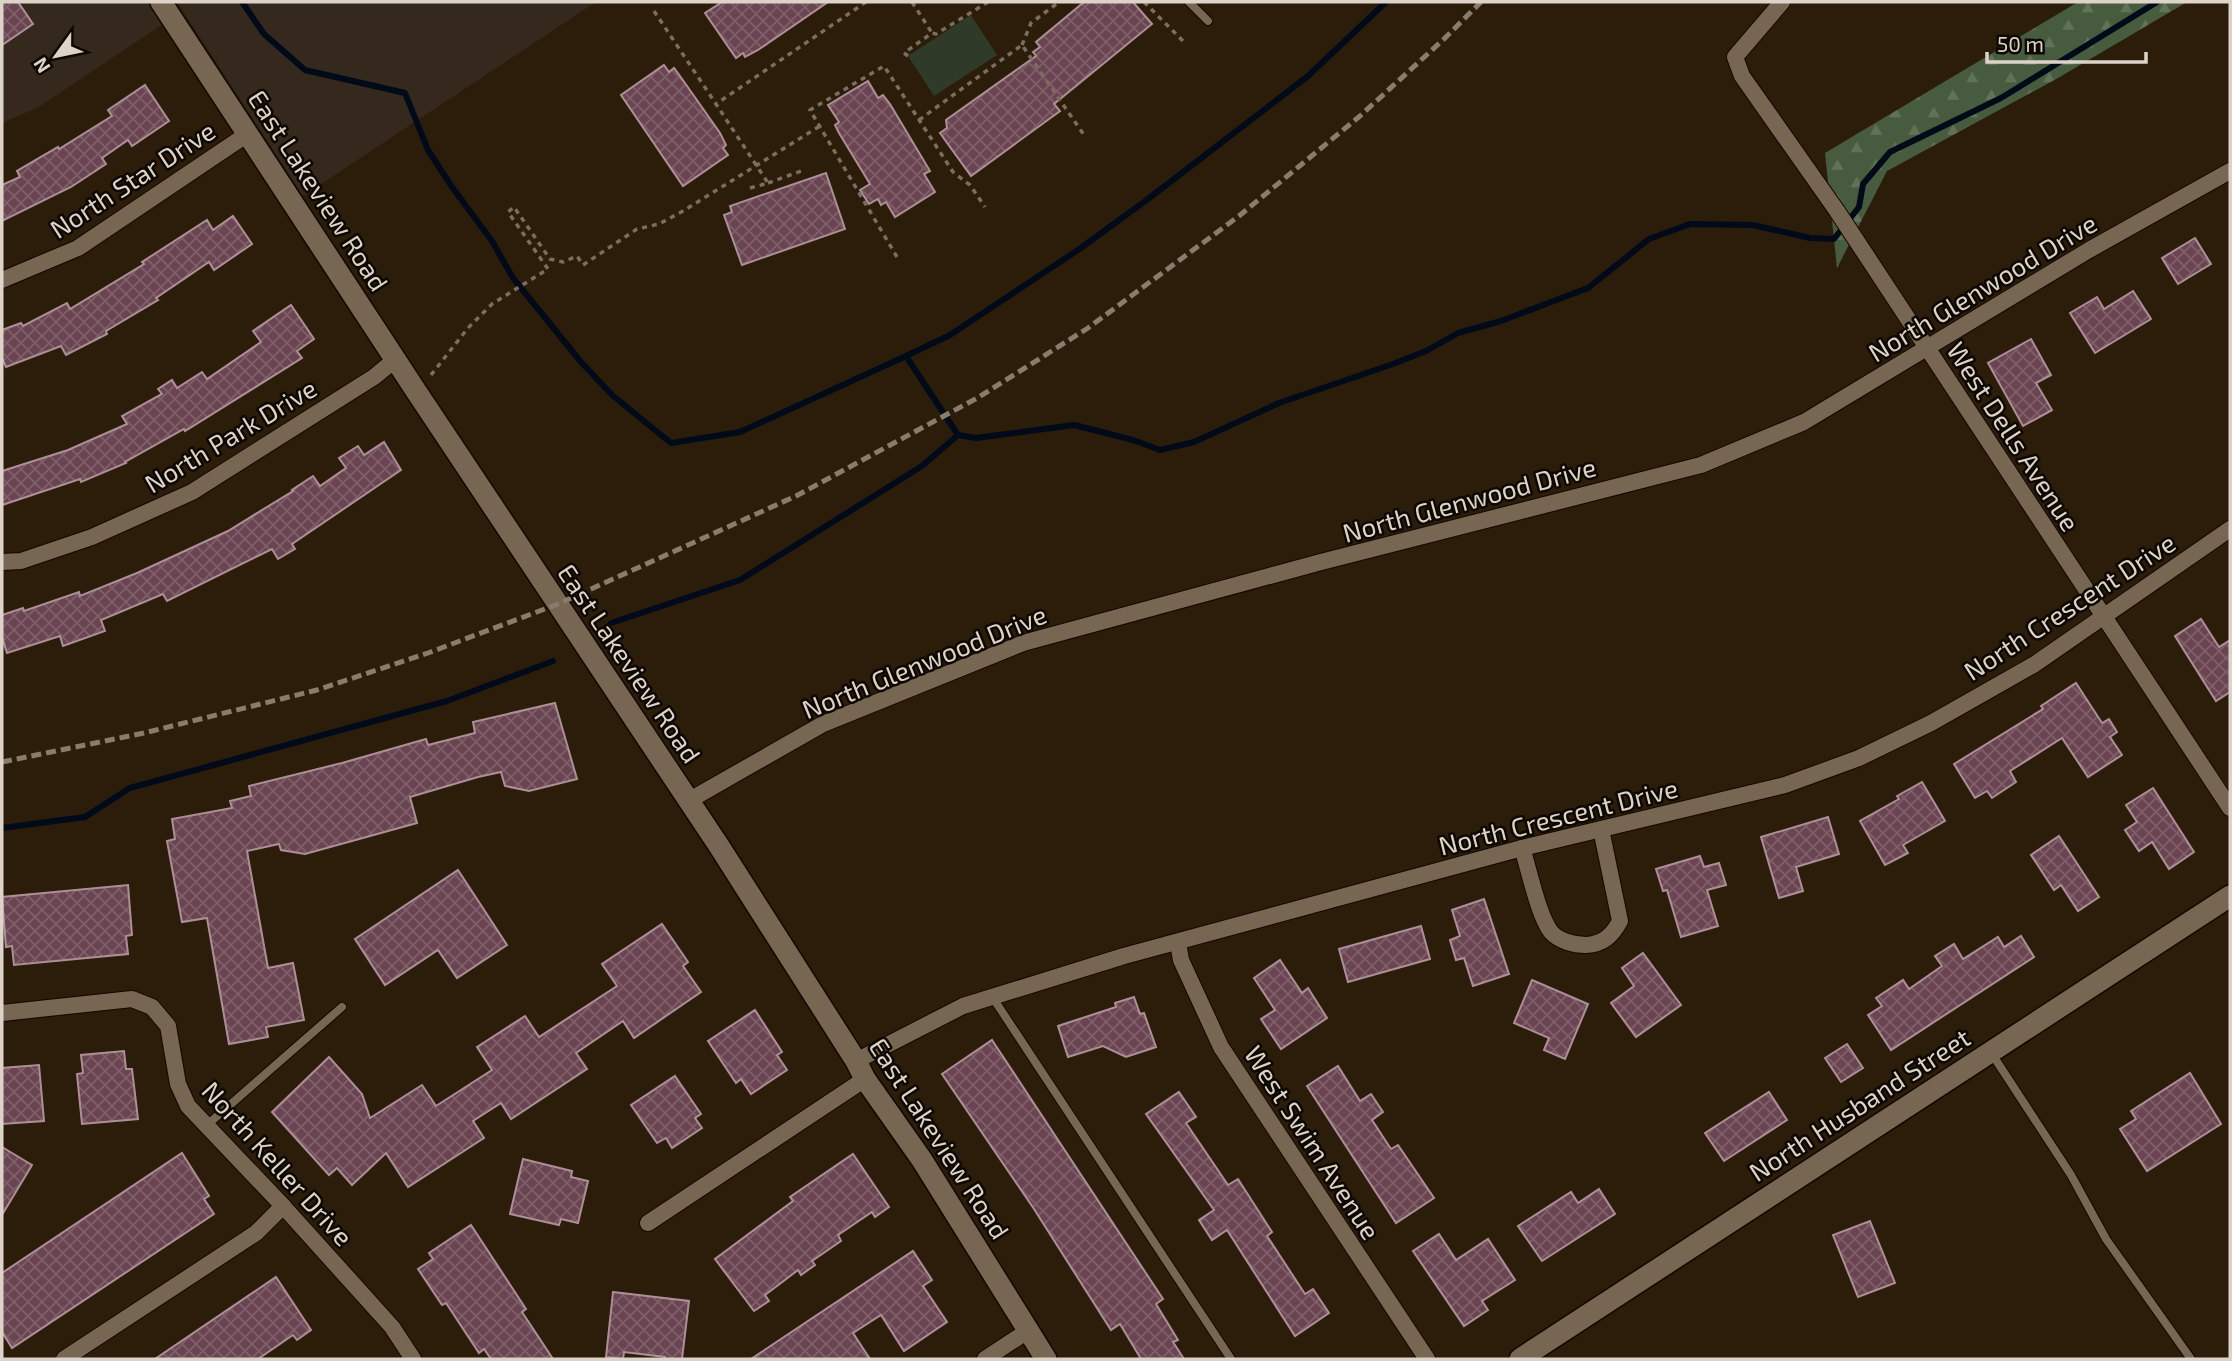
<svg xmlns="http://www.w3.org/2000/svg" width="2232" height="1361" font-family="'Exo 2',sans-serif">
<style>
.commercial{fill:#35281c}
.green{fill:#2f3a29}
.forest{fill:url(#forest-firs)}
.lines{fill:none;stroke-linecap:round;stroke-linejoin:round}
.stream{stroke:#000a19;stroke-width:6}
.building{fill:url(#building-cross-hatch);stroke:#ad8f98;stroke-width:2}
.lane-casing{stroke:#130700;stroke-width:10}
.street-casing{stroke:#130700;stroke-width:18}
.secondary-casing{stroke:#130700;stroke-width:24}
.path{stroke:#7b6e5f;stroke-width:3.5;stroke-dasharray:5 5;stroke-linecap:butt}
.lane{stroke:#776651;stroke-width:8}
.street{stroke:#776651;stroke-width:16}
.secondary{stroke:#776651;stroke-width:21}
.rail{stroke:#887c6d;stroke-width:5;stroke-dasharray:10 5;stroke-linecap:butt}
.labels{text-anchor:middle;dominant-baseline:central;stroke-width:5;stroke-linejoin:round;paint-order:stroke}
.street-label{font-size:26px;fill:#ddd3c8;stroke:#0e0803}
</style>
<defs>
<pattern id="forest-firs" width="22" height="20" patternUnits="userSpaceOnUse" patternTransform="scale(1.75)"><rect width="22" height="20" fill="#475c3e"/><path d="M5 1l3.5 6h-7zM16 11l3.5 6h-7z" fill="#617258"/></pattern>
<pattern id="building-cross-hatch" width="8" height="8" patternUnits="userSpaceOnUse" patternTransform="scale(1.75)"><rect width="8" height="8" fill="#6a4551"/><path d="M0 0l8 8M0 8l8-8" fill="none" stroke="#7f5f69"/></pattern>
</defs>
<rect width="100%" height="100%" fill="#2b1d0a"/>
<g class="commercial">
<path d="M2,2h149l15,20 -127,85 -37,16z"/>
<path d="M177,2h419l-293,194z"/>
</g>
<path class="green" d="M971,15l26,40 -63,41 -26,-40z"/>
<path class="forest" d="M2078,2h109l-129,76 -171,93 -50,97 -12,-115z"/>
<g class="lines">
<g class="stream">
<path d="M242,2l22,32 41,36 100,23 23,57 24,37 40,54 21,37 68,84 31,33 59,48 69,-11 166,-76 52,79"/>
<path d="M906,356l44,-21 128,-85 70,-51 160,-123 78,-74"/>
<path d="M611,623l129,-43 182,-114 36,-31 18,3 98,-13 59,15 27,10 34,-8 85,-39 114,-39 33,-13 32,-18 43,-12 87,-33 61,-49 41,-15 63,1 57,13 24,1 25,-32 4,-23 27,-32 111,-54 156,-96"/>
<path d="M2,828l83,-11 45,-29 317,-87 106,-40"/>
</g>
</g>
<g class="building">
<path d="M2,2h16l15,22 -31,21z"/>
<path d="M722,2h106l-70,48 -13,7 -2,-4 -7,5 -31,-45z"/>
<path d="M1084,2h49l19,22 -98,80 6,7 -89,65 -31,-43 7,-5 -1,-8 90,-64 -3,-4 7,-5 -4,-5z"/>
<path d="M664,65l5,7 5,-4 6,8 40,57 6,12 -3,3 5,7 -45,31 -62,-91z"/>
<path d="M868,81l10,17 5,-3 7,9 40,67 -6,3 11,18 -40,25 -9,-15 -5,3 -3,-6 -9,5 -9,-14 10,-6 -31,-51 -4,-8 4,-3 -11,-17z"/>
<path d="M145,85l24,36 -37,25 -4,-6 -26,18 4,6 -35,23 -69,34v-36l18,-8 -3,-6 41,-24 1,2 53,-33 -4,-6z"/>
<path d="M826,173l19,56 -103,36 -18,-50 8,-3 -2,-6z"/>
<path d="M233,216l19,28 -38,26 -5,-8 -53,36 2,2 -52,31 1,3 -41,21 -5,-9 -55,21 -4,-9v-28l19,-7 2,3 44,-23 3,6 74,-45 -2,-2 65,-42 6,10z"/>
<path d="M2195,238l16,26 -33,20 -16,-26z"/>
<path d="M2133,291l18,28 -56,34 -25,-40 27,-16 7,12z"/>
<path d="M291,305l23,34 -17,12 5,7 -117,73 -1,-2 -59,33 1,1 -45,19 -1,-3 -78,26v-34l66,-21 59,-26 -5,-8 40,-22 -4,-5 14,-9 5,8 25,-16 5,7 54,-37 -8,-11z"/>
<path d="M2031,339l20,36 -15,8 16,27 -29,16 -35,-63z"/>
<path d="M384,442l17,28 -109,74 3,5 -17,10 -6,-10 -105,52 -4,-7 -62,26 4,11 -42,15 -3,-10 -53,17 -5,-16v-22l21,-7 1,3 55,-19 1,4 57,-23 91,-42 65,-40 -1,-1 21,-14 7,10 26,-18 -7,-10 19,-12 6,9z"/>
<path d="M2201,619l18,28 11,-7v52l-14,9 -41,-65z"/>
<path d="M2076,683l26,40 7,-4 8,13 -7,5 12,18 -34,22 -26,-39 -52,33 6,11 -24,16 -5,-7 -12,7 -21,-34 89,-55 -2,-3z"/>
<path d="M555,703l22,76 -48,12 -24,-5 -4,-14 -23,5 -68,20 7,26 -112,31 -24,-4 -2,-6 -32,7 21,117 25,-5 11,57 -38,7 2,10 -39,7 -22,-126 -25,4 -15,-81 8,-2 -3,-20 60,-11 -2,-7 21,-5 -2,-10 93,-23 84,-24 2,6 47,-12 -2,-11z"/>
<path d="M1922,782l23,39 -42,24 5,8 -23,12 -25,-44 39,-22 -2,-3z"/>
<path d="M2153,788l41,64 -25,17 -17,-27 -13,9 -14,-21 12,-8 -11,-17z"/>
<path d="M1828,817l11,37 -43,13 7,24 -24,7 -18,-61z"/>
<path d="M2059,836l40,61 -21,14 -17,-26 -7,5 -23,-35z"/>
<path d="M1700,856l4,11 15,-4 7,22 -19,5 11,36 -37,11 -14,-47 -4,1 -7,-22z"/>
<path d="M458,870l49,75 -50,33 -19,-28 -53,35 -30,-46z"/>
<path d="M128,885l4,50 -6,1 2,18 -114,11 -2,-19 -6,1 -4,-50z"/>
<path d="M1484,899l25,75 -36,12 -9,-28 -8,2 -6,-20 10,-4 -8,-26z"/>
<path d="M662,924l26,38 -5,4 18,26 -67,46 -11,-17 -47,32 11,16 -76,50 -10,-16 -28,18 11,17 -76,49 -22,-34 -34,32 -15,-17 -8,7 -57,-63 57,-55 33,37 8,24 52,-33 14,21 56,-36 -15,-23 48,-31 14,21 78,-51 -15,-22z"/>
<path d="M1421,926l9,33 -82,23 -9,-33z"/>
<path d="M2021,936l13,21 -143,93 -23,-35 14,-9 -6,-8 27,-18 6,9 33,-23 -7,-10 19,-12 9,15 35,-22 6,10z"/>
<path d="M1643,953l38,52 -45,32 -25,-34 23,-17 -12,-18z"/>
<path d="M1280,960l22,33 6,-5 19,30 -46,31 -20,-30 14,-9 -21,-32z"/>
<path d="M1532,980l56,24 -23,55 -21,-9 5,-12 -35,-15z"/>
<path d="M1134,997l6,17 4,-1 12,34 -30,10 -23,-11 -35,11 -10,-31 58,-19 -1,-4z"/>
<path d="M755,1010l27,42 -5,3 10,15 -36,24 -10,-15 -5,4 -28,-42z"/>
<path d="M992,1040l171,259 -7,5 22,36 -5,2 11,17h-43l-21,-35 -9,6 -77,-121 -92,-135z"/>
<path d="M1847,1044l16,24 -22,14 -16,-24z"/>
<path d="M124,1051l2,18h6l6,50 -56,5 -5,-50 6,-1 -2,-18z"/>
<path d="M39,1065l5,56 -42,3v-56z"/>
<path d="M1338,1066l22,35 11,-7 12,18 -11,8 19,29 7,-4 36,53 -38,25 -89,-137z"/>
<path d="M2190,1073l31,51 -74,47 -27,-42 16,-10 -5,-8z"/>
<path d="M675,1076l26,38 -6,4 7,10 -30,20 -6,-10 -9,5 -26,-38z"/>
<path d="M1179,1092l17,25 -10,6 42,62 10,-6 34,53 -5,4 38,58 8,-5 16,24 -34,23 -68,-106 -15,10 -13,-20 15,-10 -68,-96z"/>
<path d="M1769,1092l18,28 -63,41 -19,-28z"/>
<path d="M2,1147l30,18 -30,50z"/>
<path d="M182,1153l27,43 -5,3 10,15 -202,134 -10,-16v-59z"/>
<path d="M853,1154l36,53 -14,10 -3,-5 -34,23 3,6 -29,20 3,4 -14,10 -3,-5 -17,13 -16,12 4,6 -15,10 -39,-52 78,-58 -3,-4z"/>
<path d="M523,1159l49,12 -1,6 17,4 -10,42 -17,-4 -2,6 -49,-11z"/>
<path d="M1599,1189l16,25 -73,47 -24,-35 53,-34 7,11z"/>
<path d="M1870,1221l25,62 -37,14 -25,-62z"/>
<path d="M471,1225l55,84 -4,3 31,47h-62l-7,-10 -5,4 -33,-50 -4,2 -24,-36 15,-10 -4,-6z"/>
<path d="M1439,1234l17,26 32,-21 27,41 -33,21 6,9 -24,16 -51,-75z"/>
<path d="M913,1251l19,29 -9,6 24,36 -43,29 -23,-36 -28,18 17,26h-119z"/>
<path d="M276,1277l35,53 -14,10 -4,-5 -35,24h-103z"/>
<path d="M613,1292l76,9 -7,58h-17v-2l-41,-5 -1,7 -17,-2z"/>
</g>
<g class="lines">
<defs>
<g id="lane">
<path d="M1189,2l19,19"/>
<path d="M993,998l238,361"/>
<path d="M1992,1054l79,121 35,64 85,120"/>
<path d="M207,1125l135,-118"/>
</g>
<g id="street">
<path d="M1782,2l-47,55 7,19 95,135 393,597"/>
<path d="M2,280l76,-32 171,-115"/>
<path d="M2,562l19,-1 71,-24 100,-45 182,-115 22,-18"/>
<path d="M688,801l135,-77 200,-81 298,-81 380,-97 103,-43 285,-172 141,-79"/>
<path d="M1522,848c7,21 16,67 29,84 8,9 23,13 35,13 17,-1 26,-9 34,-24l-19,-92"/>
<path d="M1178,943l3,17 40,87 206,312"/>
<path d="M2,1013l130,-14 20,8 16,19 10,58 10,22 95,100 109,121 21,32"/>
<path d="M856,1061l107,-55 161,-50 398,-108 263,-63 74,-27 72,-35 104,-59 195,-135"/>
<path d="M648,1223l217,-144"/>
<path d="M64,1359l192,-126 27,-27"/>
<path d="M985,1359l44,-29"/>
</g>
<g id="secondary">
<path d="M161,2l255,389 303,455 137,215 9,18 57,81 124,199"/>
<path d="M1520,1359l710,-463"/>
</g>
</defs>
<use href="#lane" class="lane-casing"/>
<use href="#street" class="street-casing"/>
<use href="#secondary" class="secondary-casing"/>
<g class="path">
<path d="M912,2l20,31"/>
<path d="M1144,2l41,41"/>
<path d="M654,11l62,93"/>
<path d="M1022,45l9,-22 28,-21"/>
<path d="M908,56l-4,-3 28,-20 4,1 52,-32"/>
<path d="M919,120l103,-75 62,90"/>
<path d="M768,183l36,-13"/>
<path d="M750,188l18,-5 -52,-79 150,-102"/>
<path d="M897,257l-87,-147 74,-44 69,106 17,13 15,22"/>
<path d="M431,375l37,-47 24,-24 56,-35 -40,-57 6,-5 36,52 13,3 14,-6 6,9 54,-36 22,-5 24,-13 137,-85"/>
</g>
<use href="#lane" class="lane"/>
<use href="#street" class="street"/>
<use href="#secondary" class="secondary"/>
<path class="rail" d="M2,762l142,-29 173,-43 111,-37 130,-49 238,-108 183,-99 109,-69 151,-112 121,-100 84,-77 37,-37"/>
</g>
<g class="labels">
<g class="street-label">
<text transform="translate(132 179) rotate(-33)">North Star Drive</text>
<text transform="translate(319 190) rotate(57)">East Lakeview Road</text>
<text transform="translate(1982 287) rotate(-31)">North Glenwood Drive</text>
<text transform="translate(230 435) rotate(-31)">North Park Drive</text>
<text transform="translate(2014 436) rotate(57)">West Dells Avenue</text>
<text transform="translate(1469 499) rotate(-15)">North Glenwood Drive</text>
<text transform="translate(2069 606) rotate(-33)">North Crescent Drive</text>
<text transform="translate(924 661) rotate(-22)">North Glenwood Drive</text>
<text transform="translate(630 663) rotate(56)">East Lakeview Road</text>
<text transform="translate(1558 816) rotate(-14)">North Crescent Drive</text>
<text transform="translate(1859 1104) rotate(-33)">North Husband Street</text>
<text transform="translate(940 1138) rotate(57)">East Lakeview Road</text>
<text transform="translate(1313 1142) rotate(57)">West Swim Avenue</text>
<text transform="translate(278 1163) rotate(48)">North Keller Drive</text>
</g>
</g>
<rect width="2232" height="1361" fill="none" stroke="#ddd3c8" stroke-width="7"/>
<g transform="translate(56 56) rotate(237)" stroke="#0e0803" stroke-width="5" paint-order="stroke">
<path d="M0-5L12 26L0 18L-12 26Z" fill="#ddd3c8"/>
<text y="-10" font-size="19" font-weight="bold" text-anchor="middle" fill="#ddd3c8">N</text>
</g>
<path d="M1987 52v10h159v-10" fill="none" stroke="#ddd3c8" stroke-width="3.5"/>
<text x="1997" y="52" font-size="21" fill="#ddd3c8" stroke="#0e0803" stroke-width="5" paint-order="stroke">50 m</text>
</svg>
